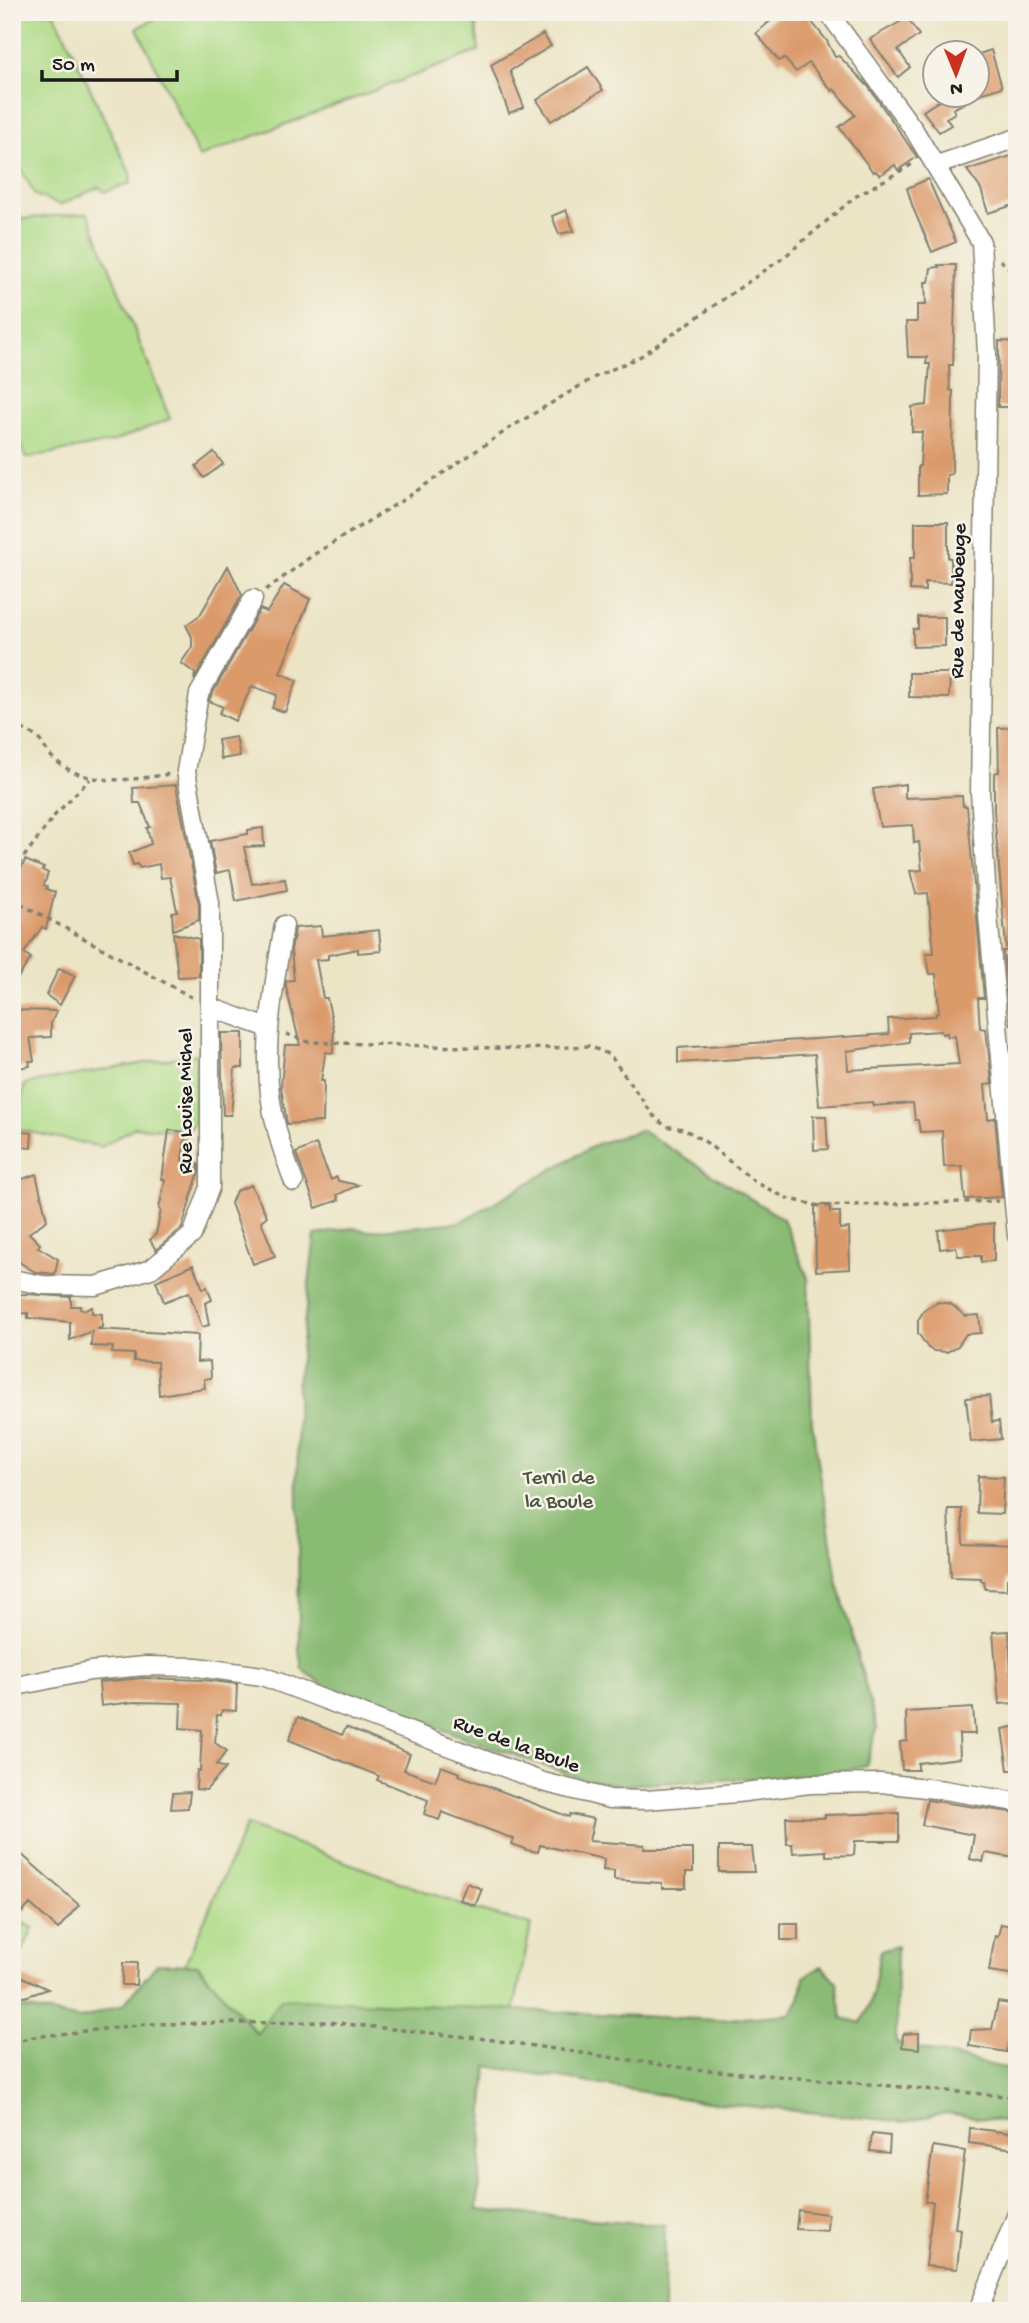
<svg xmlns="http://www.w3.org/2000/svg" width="1029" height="2323" font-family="'Gochi Hand',sans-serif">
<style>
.green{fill:#aedb87;stroke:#657c52;stroke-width:2}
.forest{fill:#8abb74;stroke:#536c48;stroke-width:2}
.building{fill:#db9a6a;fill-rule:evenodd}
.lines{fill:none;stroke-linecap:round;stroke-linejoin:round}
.minor-casing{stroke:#848070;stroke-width:21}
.path{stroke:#848070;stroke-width:3.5;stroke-dasharray:5 5;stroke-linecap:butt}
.minor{stroke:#fff;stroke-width:18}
.labels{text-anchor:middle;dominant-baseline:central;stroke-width:5;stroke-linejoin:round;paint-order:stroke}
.street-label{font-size:21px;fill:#1c1c1c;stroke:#f7f3e8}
.park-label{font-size:21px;fill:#48553c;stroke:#f7f3e8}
</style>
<rect width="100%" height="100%" fill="#f7f3e8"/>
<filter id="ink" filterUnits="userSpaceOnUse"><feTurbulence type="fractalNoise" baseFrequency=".0143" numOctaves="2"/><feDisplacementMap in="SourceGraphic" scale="14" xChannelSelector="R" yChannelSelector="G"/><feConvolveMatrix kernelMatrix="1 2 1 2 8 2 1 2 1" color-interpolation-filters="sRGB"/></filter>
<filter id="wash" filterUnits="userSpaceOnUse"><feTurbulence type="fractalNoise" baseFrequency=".00686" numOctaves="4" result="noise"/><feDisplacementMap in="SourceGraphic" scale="28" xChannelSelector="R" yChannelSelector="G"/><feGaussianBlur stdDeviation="1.57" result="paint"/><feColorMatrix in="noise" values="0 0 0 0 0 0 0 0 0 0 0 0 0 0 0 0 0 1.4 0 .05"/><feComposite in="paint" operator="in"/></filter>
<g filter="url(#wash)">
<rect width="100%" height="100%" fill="#ebe4c5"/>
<g class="green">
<path d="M12,12h42l76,161 1,10 -26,9 -6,-5 -39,18 -25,-10 -23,-43z"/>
<path d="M168,12h327l-19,13 3,26 -280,106 -62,-129z"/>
<path d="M12,200l9,19 67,-6 82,206 -58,23 -86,16 -14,-34z"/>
<path d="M196,1054l-1,67 -7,10 -53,-4 -34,20 -85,-18 9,-45z"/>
<path d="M246,1825l221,82 64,18 -17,85 -52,-2 -205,26 -59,-69 -13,-1z"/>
<path d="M12,1917l21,11 -21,47z"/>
</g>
<g class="forest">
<path d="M641,1130l142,89 25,59 4,145 25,157 40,148 -11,38 -34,8 -210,11 -40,-6 -253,-90 -27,-20 -3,-19 -2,-267 18,-148 37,-7 17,3 91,-9 137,-78z"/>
<path d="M897,1946l-1,97 121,28v52l-71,-10 -41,9 -207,-21 -211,-35 -10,144 188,15 -1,86h-652v-305l68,13 43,-14 34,-41 40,1 60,69 24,-36 435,22 75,-6 9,-15 4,-22 18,-11 15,17 5,35 19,5 11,-25 8,-47z"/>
</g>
<g id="blocks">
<g class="building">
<path d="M781,12h23l23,29 8,16 4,-1 29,30 49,71 -19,13 -3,-5 -15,10 -5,-4 -2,1 -34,-45 16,-12 -21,-26 -2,2 -23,-28 -13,9 -12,-14 -5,3 -23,-28z"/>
<path d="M907,18l12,17 -21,15 12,17 -12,10 -28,-38z"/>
<path d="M543,34l8,12 -41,25 14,36 -15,6 -18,-48z"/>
<path d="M991,50l11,37 -26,8v-40z"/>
<path d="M588,67l15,23 -52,31 -14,-21z"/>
<path d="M957,94l20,2 -24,13 2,4 -9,5 5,7 -12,7 -16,-21 14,-9z"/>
<path d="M1017,154v50l-29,9 -7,-24 -14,-19z"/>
<path d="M928,179l28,63 -24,10 -19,-44 -6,-20z"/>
<path d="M566,210l8,21 -15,3 -7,-18z"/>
<path d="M938,265h18l-3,100h-4l1,25 3,1 -1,83 -5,1v19l-29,1v-29h2l2,-34h-10v-25l15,-2 3,-41h-4l1,-7h-19l-2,-35h11v-17h9l-1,-23h4l2,-14 8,-1z"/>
<path d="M999,341l18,1v65h-19z"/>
<path d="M214,452l9,12 -19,14 -8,-12z"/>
<path d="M915,522h33v36h3v25l-26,-1v9l-15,-1v-32h5z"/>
<path d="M228,566l14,29 -48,85 1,-7 -14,-10 11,-16v-10l-6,-12 14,-10z"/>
<path d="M284,585l26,14 -30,74 17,7 -12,32 -13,-4 5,-13 -25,-9 -17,35 -16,-8 4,-6 -14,-6 1,-3 50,-89 7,3z"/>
<path d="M918,617h27v29l-32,1v-18h5z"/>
<path d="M909,673h41l-1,25 -40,-1z"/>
<path d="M1017,727v219l-11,1 -12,-136v-38l5,-1 -1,-44z"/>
<path d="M236,737l4,19 -19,3 -3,-19z"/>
<path d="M905,784v14l57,-2 1,10h4l17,192h-6l1,16 1,14 6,1 6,55 -7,1 3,34 7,-1 7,79 -37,2 -3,-33 -18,1 -2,-36 -22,1 -2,-12h-3l-2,-17 -40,3 -1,-4 -53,4 -4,-52 -137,9v-15l211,-14 -1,-15 48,-3v-3h3l-3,-39h-6l-4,-21h8l-6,-60 -12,1 -6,-23 12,-1 -3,-28 -5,1 -1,-18 -33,2 -7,-38zM941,1031l1,3 5,-1 1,4 7,-1 4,28 -111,6 -1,-19 62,-9v-9z"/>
<path d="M176,785l23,119v16l-26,10 -1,-18 5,-1 -7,-34 -9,1 -2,-14 -19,4 -3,-4 -4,1 -4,-12 22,-9 -4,-16 3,-1 -10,-24h-6l-1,-15z"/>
<path d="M263,828l1,18 -20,1 8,37 33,-5 2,11 -51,11 -6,-31 -14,3 -6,-32 38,-7v-4z"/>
<path d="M25,860l19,8 -2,2 6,3 -4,12 3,2 -1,2 9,3 -9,37 -4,-2 -18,26 7,5 -19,29v-98z"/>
<path d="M321,926l1,10 57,-6 2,21 -23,2v-4l-30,6v4l-12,1 7,38h4l7,32 -1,23 -7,-1 -1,3 -4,26h3l-1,41 -36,2 -6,-37 4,-42h15l-14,-58v-6l8,-1 -3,-30 4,-22z"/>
<path d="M173,933l26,6v37l-21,1z"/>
<path d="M1017,950v74l-6,1 -8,-74z"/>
<path d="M59,968l16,8 -15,29 -14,-10z"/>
<path d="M12,1010l45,1 -6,12v14l-21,1 4,23h-5l1,5 -18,3z"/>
<path d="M221,1033h22v35h-8l-4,47h-8z"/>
<path d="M813,1116h13l2,33 -14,1z"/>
<path d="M12,1130l20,3 -1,15 -19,-2z"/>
<path d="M169,1130l17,2 -4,28 17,5v6l-17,57 -26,22 -6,-10 6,-6 5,-24 -2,-1 6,-29 -3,-1z"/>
<path d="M316,1144l15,36 6,-3 1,4 20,4 -21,10 2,5 -23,8 -20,-55z"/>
<path d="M36,1174l11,46 -18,13 11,11 -2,3 20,12 -3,15 -20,-2 -19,-12 -4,-7v-70z"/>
<path d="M251,1185l16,31 -6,5 14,35 -22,8 -22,-61 5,-12z"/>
<path d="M815,1205h15v7h10v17l9,-1 1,41 -34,2z"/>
<path d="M994,1223v38l-13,1v-6h-23l-2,-9 -16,2 -2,-19z"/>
<path d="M193,1265l10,24 4,-2 5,13 -7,3 4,22 -7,2 -13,-35 -25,10 -8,-21z"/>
<path d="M26,1294l45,3v9h9v3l5,1 7,-3v6l10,1v13l-5,2 101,6 -1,27 13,-1 1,17 -7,1 1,9 -46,7 -2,-33 -23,-1v-7l-22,-1 1,-6 -22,-1 1,-15 -22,9v-18l-42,-4v-5l-16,1v-19z"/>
<path d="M938,1302l13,2 14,12 14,-1 2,18 -15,1 -8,12 -11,6 -13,-1 -6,-3 -10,-15v-13l7,-11z"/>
<path d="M989,1396l3,26 7,-1 2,18 -30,3 -5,-44z"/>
<path d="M978,1476l26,1 -2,37 -25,-1z"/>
<path d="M948,1509h14l1,34 54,2v35l-10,-1v11l-22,-1 -1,-8h-3v-3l-30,-1z"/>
<path d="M1009,1631l2,43h6v29l-18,1 -6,-72z"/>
<path d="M143,1678l60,2 34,4 -1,27 -14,-1 -1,5h-4l-2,28 12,8 -11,14 10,3 -20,22 -10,-1 1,-19 3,1 2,-41 -22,-2 1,-25 -47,-1 -33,4 -2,-24z"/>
<path d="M973,1708l2,26h-16l1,24 -42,5v7h-16l-2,-28 7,-1 -1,-29z"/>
<path d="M298,1717l44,18 4,-8 64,27 -6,16 31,11 6,-15 19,7 -1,2 110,42 1,-3 24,5 -5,22 55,4v4h49v23h-7v16h-24v-5l-48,-3v-9l-11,-1 1,-11 -64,-14 -2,7 -11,-2 -15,-6 2,-5 -72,-27 -3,8 -15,-6 4,-14 -51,-20 2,-4 -90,-36z"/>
<path d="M1017,1726v44h-9l-6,-41z"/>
<path d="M190,1792l-2,16 -17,1 2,-16z"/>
<path d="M927,1800l90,13 -2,45 -30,-5 -2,9 -13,-3 4,-24 -52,-10z"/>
<path d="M899,1813v28h-44l-1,14 -28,1v-5l-33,2 -1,-9h-5l-1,-27 39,1v-3z"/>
<path d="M12,1846l67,59 -21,24 -28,-25 -7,8 -11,-6z"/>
<path d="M719,1847h32l3,25h-35z"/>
<path d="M467,1883l15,6 -7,17 -15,-6z"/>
<rect x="781" y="1924" width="17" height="16"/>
<path d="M1001,1924l16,3v48l-28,-4 6,-36 3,1z"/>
<path d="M123,1963h14l-1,22h-14z"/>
<path d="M12,1972l36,17 -23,8h-13z"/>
<path d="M998,2002l19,3v42l-9,-2 -1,7 -38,-6 2,-16 21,-1z"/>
<path d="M919,2033v16l-17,-2 1,-13z"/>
<path d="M970,2128l47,6v15l-48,-6z"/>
<path d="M872,2134l18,2 -1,17 -19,-2z"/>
<path d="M933,2146l32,5 -10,77 6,1 -4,40 -31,-3 7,-64h-8z"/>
<path d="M798,2210l30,4 -1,17 -31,-2z"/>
</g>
</g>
</g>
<g filter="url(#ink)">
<use href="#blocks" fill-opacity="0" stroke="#848070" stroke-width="2"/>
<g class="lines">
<defs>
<g id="minor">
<path d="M828,12l86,118 67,112 6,112 -7,438 8,123 29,321"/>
<path d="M937,165l80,-27"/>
<path d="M284,925c-11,67 -26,137 -7,205 4,18 11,35 17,52"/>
<path d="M210,1007l58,21"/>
<path d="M12,1279l31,6 53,1 55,-17 41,-34 18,-48v-284l-24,-132 13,-77 54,-95"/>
<path d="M12,1687l78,-16 55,-5 52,1 65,9 281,106 67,17 36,1 91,-7 73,-9 71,-1 63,7 73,12"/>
<path d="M978,2311l39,-97"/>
</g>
</defs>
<use href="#minor" class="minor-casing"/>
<g class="path">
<path d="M1000,260l17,15"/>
<path d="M266,590l47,-35 90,-55 110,-74 82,-49 46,-21 142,-98 72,-61 61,-35"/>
<path d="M12,725c10,4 22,8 29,17 4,6 7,12 13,17 32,29 77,21 116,15"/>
<path d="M12,873l43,-58 35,-36"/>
<path d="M12,899l181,99"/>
<path d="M286,1034l22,8 218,7 63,-3 21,9 43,60 12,11 19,3 23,14 48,39 31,16 33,8 179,-5"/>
<path d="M12,2042l22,-5 113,-13 181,-2 158,17 198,29 333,29"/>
</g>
<use href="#minor" class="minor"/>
</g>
</g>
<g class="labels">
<g class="street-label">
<text transform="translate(960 601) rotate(-89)">Rue de Maubeuge</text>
<text transform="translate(187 1101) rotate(-90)">Rue Louise Michel</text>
<text transform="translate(516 1746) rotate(20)">Rue de la Boule</text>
</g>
<g class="park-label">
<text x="559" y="1479">Terril de<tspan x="559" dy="24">la Boule</tspan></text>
</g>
</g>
<rect width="1029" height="2323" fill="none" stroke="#f7f3e8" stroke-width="42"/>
<g transform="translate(956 74) rotate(179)"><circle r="33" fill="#f7f3e8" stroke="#9f9d96" stroke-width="2"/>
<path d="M0-5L12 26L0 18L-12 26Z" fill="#c8321e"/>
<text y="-10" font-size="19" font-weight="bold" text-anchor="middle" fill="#1c1c1c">N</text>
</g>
<path d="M42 70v10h135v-10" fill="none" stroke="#1c1c1c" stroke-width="3.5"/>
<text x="52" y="70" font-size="21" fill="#1c1c1c" stroke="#f7f3e8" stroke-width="5" paint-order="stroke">50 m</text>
</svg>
